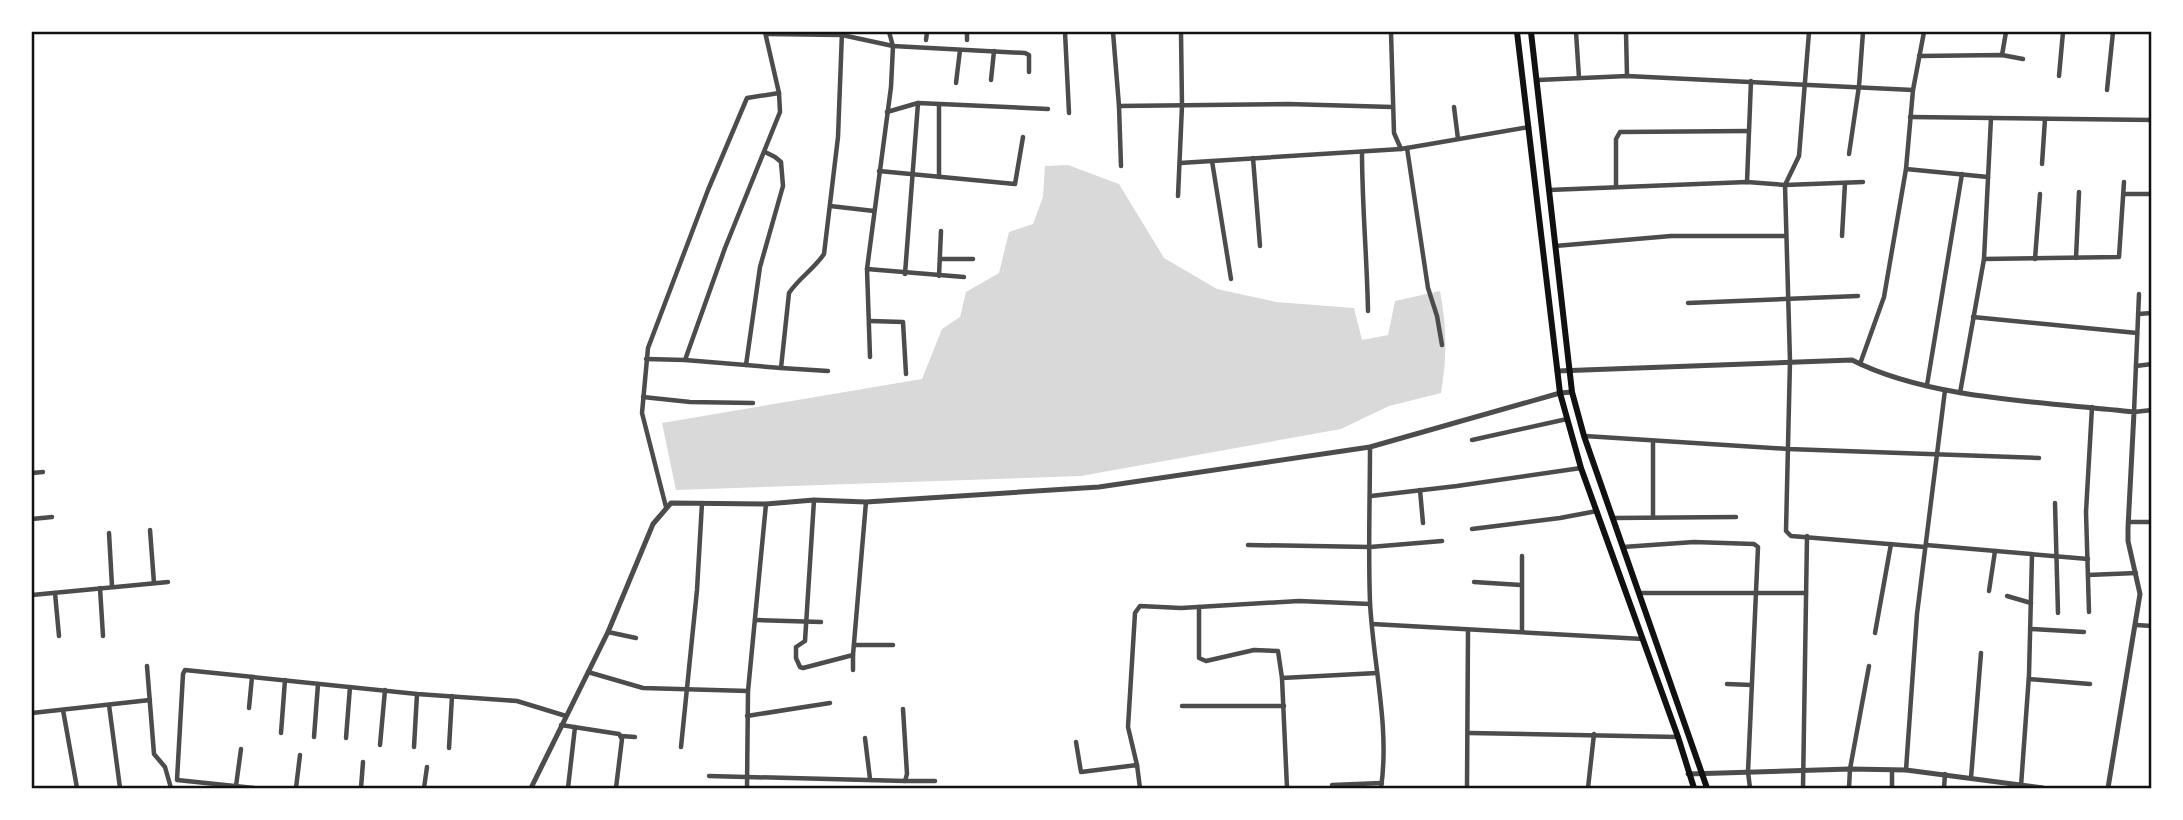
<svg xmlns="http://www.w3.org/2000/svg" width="2183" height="820" font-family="'Varela Round',sans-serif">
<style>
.water{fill:#d9d9d9}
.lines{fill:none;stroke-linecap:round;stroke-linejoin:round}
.minor{stroke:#4c4c4c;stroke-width:4.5}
.tertiary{stroke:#4c4c4c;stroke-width:5}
.primary{stroke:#111;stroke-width:6}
.neatline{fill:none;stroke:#111;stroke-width:2.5}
</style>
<rect width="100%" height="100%" fill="#fff"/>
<path class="water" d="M1068,165l51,19 45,74 53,31 59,13 78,6 8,32 26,-5 7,-34 45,-10c7,35 7,67 1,102l-52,13 -48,23 -260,47 -405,14 -14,-67 260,-44 20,-50 18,-12 6,-25 33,-19 10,-41 24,-8 10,-27 2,-31z"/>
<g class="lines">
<g class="minor">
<path d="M1065,32l4,81"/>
<path d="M1113,32l6,74 169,-2 104,3"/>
<path d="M1391,32l3,101 7,16"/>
<path d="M1576,32l3,46"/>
<path d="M1626,32l1,44"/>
<path d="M1809,32l-10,124 -14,29 5,176 -4,170 5,5 134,11"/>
<path d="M766,34l76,1 51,11 132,7 4,2v17"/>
<path d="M926,40l1,-8"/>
<path d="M967,40v-8"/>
<path d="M2002,55l4,-23"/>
<path d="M1919,56l83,-1 21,4"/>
<path d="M2059,76l4,-44"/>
<path d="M991,80l3,-29"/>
<path d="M1538,80l89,-4 286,14"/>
<path d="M956,83l4,-33"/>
<path d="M2107,90l6,-58"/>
<path d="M1119,106l2,60"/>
<path d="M1454,107l4,32"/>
<path d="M887,112l31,-9 130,6"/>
<path d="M1910,117l242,3"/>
<path d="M1407,148l21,140 9,28 5,29"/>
<path d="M1362,152c0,53 5,106 6,159"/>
<path d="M1849,154l10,-68 4,-54"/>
<path d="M1253,158l7,88"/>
<path d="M1212,161l19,118"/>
<path d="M1180,163l221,-14 128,-22"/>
<path d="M2042,164l3,-45"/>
<path d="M1906,169l82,8"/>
<path d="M879,171l136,13 8,-47"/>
<path d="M939,177v-72"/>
<path d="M1747,182l4,-101"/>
<path d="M1616,187v-48l4,-7 129,-1"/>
<path d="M1549,190l198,-8 38,3 78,-3"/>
<path d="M2124,194h28"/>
<path d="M1178,196l4,-90 -1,-74"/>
<path d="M830,206l44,5"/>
<path d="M1842,236l3,-53"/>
<path d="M1555,246l116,-10h115"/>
<path d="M2076,258l3,-66"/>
<path d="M940,259h33"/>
<path d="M1984,259l135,-2 5,-75"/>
<path d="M2035,259l5,-65"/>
<path d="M867,269l97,8"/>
<path d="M905,274l13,-171"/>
<path d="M939,276l2,-45"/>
<path d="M2139,294l-5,118 18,-2"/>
<path d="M1688,303l170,-7"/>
<path d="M2138,314l14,-1"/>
<path d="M1973,317l164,16"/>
<path d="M870,321l33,1 3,52"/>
<path d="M870,357l-3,-88 24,-182 2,-41 -4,-14"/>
<path d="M646,359l39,1 96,8 8,-75c10,-15 25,-24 35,-39l14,-117 4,-105"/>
<path d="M685,360l40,-112 55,-136 -1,-19 -14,-61"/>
<path d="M1860,364l24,-67 22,-128 7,-79 11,-58"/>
<path d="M746,365l14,-98 23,-81 -2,-24 -6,-5 -10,-5"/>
<path d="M2136,366l16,-2"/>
<path d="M781,368l47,3"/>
<path d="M1927,385l35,-211"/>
<path d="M1960,393l24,-134 7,-141"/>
<path d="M643,397l47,5 63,1"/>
<path d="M1585,436l203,13 251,9"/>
<path d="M1472,440l95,-21"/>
<path d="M1653,441v76"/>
<path d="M1370,447c0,52 -2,104 0,155 3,62 20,125 11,186"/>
<path d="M32,473l11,-1"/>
<path d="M1420,490l3,33"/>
<path d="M1371,496l86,-10 124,-18"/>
<path d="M814,500l-9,141 -9,6v11l4,9 3,1 50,-13 13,-153"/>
<path d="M2055,503l3,110"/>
<path d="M666,507l-24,-94 6,-65 60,-158 39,-92 32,-5"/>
<path d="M1613,518l123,-1"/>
<path d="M32,519l20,-2"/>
<path d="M2128,522h24"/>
<path d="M1472,529l88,-11 37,-7"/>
<path d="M150,530l4,53"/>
<path d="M109,533l3,53"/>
<path d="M1248,545l122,2 72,-6"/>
<path d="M1926,545l162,14"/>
<path d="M1623,547l71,-5 60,2 4,3 -10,225 2,16"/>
<path d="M2088,575l48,-2"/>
<path d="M1474,582l47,3"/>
<path d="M100,588l3,48"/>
<path d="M1989,591l6,-40"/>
<path d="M55,593l4,43"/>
<path d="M1640,593h166"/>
<path d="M32,595l136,-13"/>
<path d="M2007,596l24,7"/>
<path d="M1199,607v51l7,3 48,-11 24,1 4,27"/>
<path d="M2089,612l-3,-100 6,-105"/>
<path d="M755,620l66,2"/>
<path d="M1372,624l271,15"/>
<path d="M2136,625l16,1"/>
<path d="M2030,629l54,3"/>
<path d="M1522,631v-75"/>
<path d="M608,632l28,6"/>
<path d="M1875,633l16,-89"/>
<path d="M854,645h39"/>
<path d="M853,655v15"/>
<path d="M147,666l7,88 11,13 6,21"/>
<path d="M588,672l55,16 105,3"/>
<path d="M2029,679l61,5"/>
<path d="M1727,684l25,1"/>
<path d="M109,705l11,83"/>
<path d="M1182,706h102"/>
<path d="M249,708l3,-31"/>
<path d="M63,710l14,78"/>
<path d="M32,713l118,-13"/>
<path d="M747,716l83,-13"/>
<path d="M561,725l58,9 3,5 -6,49"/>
<path d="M281,733l4,-53"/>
<path d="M1469,733l209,4"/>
<path d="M621,736l14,1"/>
<path d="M314,737l4,-53"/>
<path d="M346,738l4,-51"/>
<path d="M865,738l5,41"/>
<path d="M1076,742l5,30 56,-7 3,23"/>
<path d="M380,745l5,-55"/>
<path d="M414,747l3,-53"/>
<path d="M681,747l16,-157 5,-87"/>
<path d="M449,748l3,-52"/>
<path d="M1137,765l-9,-38 7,-114 5,-7 41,2 118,-7 71,3"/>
<path d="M1892,770v18"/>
<path d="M1906,770l11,-156 28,-224"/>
<path d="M709,776l196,5 2,-7 -4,-65"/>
<path d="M1971,778l10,-125"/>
<path d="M905,781h30"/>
<path d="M1332,785l50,-2"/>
<path d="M236,786l5,-37"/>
<path d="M2021,786l8,-111 3,-120"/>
<path d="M254,788l-77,-8 6,-106 2,-4 232,24 100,7 49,15"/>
<path d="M296,788l4,-33"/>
<path d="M361,788l2,-26"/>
<path d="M424,788l3,-21"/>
<path d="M568,788l7,-61"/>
<path d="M747,788l1,-97 18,-187"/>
<path d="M1287,788l-5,-110 95,-5"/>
<path d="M1467,788l1,-158"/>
<path d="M1588,788l6,-54"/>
<path d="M1803,788l4,-252"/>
<path d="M1849,788l1,-19 19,-103"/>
<path d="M1944,788l1,-14"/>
</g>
<g class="tertiary">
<path d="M1557,371l295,-11c78,40 195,42 282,52l-6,116v13l12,53 -32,194"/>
<path d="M1688,774l162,-5 56,1 137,18"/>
<path d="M531,788l77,-156 45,-108 18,-21 95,1 48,-4 52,2 233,-15 271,-40 190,-54 12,-1"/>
</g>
<g class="primary">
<path d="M1517,32l43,361 21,75 97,269 16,51"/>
<path d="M1531,32l41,360 12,44 123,352"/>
</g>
</g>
<rect width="2183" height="820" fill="none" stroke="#ffffff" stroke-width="66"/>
<rect x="33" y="33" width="2117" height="754" class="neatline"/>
</svg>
